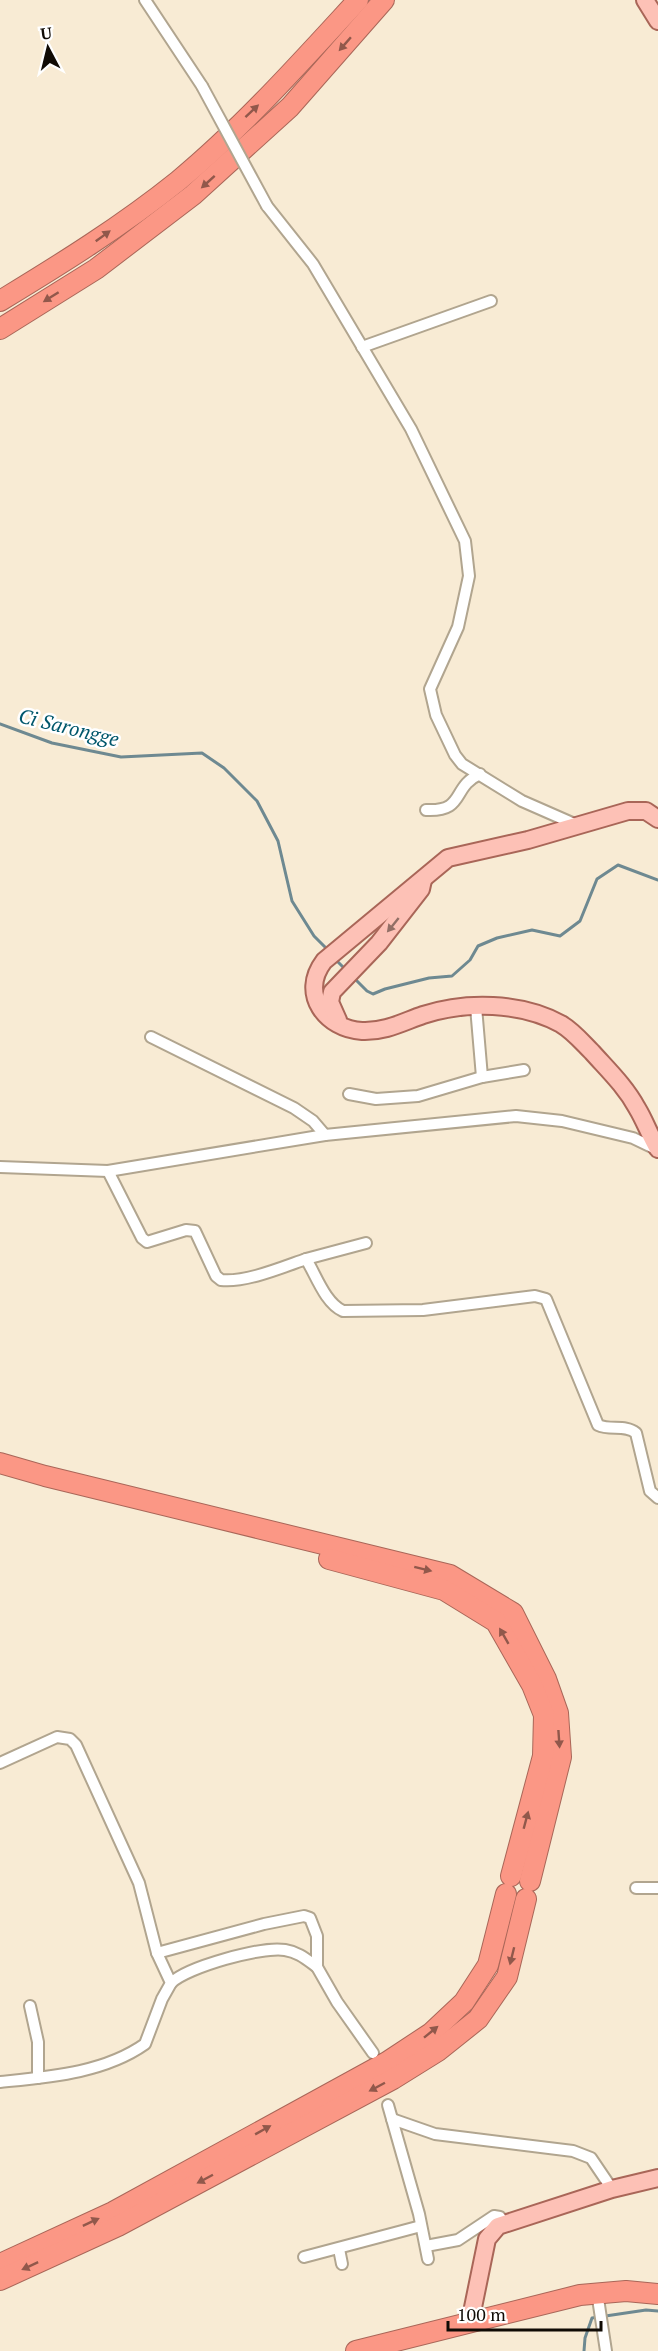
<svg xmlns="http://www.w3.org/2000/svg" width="658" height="2351" font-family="'PT Serif',serif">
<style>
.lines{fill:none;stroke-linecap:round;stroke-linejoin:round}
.stream{stroke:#6e8991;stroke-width:3}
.street-casing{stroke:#b1a58f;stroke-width:14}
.primary-casing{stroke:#a96658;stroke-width:20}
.highway-casing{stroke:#a96658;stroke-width:22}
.street{stroke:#fff;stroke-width:10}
.primary{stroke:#fdc1b6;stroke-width:16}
.highway{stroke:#fb9785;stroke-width:20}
.street-bridge-casing{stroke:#b1a58f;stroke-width:14;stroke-linecap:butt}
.street-bridge{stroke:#fff;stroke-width:10}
.oneway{fill:#91584b}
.oneway2{fill:#926f66}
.labels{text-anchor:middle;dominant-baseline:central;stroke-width:5;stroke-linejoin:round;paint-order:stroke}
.water-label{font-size:20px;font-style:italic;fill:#00576c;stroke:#fff}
</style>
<rect width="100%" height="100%" fill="#f8ebd4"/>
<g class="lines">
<g class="stream">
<path d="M0,724l52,19 69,14 81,-4 22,15 33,33 21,40 14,60 22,35 14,14"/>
<path d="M336,960l10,10"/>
<path d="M353,977l14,14 6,3 12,-5 44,-11 23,-2 18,-16 8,-14 19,-8 35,-8 28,6 20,-15 17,-42 21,-14 40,15"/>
<path d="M584,2351l1,-13 7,-20 54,-8 12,1"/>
</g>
<defs>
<g id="street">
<path d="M145,0l57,86"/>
<path d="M267,206l46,58 98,165 54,112 4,35 -11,51 -28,62 6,26 19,40 7,9 60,37 57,25"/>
<path d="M362,347l129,-46"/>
<path d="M426,810c40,2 25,-23 54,-36"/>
<path d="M476,1007l6,70"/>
<path d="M151,1037l143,71 19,13 12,14"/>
<path d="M349,1094l27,5 42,-3 64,-19 42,-7"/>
<path d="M0,1167l108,4 217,-36 191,-19 46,5 71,17 25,12"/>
<path d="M108,1171l34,67 5,4 39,-12 9,1 21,45 5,4c24,3 62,-13 85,-21 10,16 19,44 37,52l80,-1 112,-14 11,3 52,126c12,6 27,-1 38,8l14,58 8,7"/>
<path d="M306,1259l60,-16"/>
<path d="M0,1763l57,-26 13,2 6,6 63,138 18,70"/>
<path d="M636,1888h22"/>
<path d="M171,1983c16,-16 91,-37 114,-33 13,2 21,9 32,17"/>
<path d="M30,2006l8,36v36"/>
<path d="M0,2082c49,-5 104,-9 145,-38l17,-45 9,-16 -14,-30 107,-29 40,-8 6,2 7,18v31l20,35 36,51"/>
<path d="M388,2105l31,109 9,45"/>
<path d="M392,2119l43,15 138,17 18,7 21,31"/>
<path d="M426,2246l32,-6 36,-24 6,1 4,6"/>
<path d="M339,2249l3,15"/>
<path d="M304,2257l117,-31"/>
<path d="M597,2292l9,59"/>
</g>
<g id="primary">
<path d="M645,0l13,21"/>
<path d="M658,819l-12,-8h-18l-100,29 -80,18 -124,103c-25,33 2,68 38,70 23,1 41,-9 61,-16 43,-14 98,-13 138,9 12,7 21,18 31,28 16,18 33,34 45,56 8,13 13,28 21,41"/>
<path d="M338,1020l-8,-18 2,-10 47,-49 42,-54 2,-9"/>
<path d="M470,2322l17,-83 11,-13 114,-37 46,-11"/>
</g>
<g id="highway">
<path d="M0,301c61,-37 122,-75 178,-120 65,-54 123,-119 180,-181"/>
<path d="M0,329l96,-60 97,-74 97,-88 94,-107"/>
<path d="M0,1463l45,13 405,99 63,38 33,66 12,34 3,44 -31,124"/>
<path d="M329,1559l115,31 52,32 36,63 12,30 -1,41 -32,120"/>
<path d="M0,2264l113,-52 274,-150 44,-29 33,-31 24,-37 18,-71"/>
<path d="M0,2280l118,-54 275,-147 45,-28 40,-32 29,-42 19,-78"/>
<path d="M356,2351l224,-56 46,-4 32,3"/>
</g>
</defs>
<use href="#street" class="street-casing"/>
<use href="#primary" class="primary-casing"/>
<use href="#highway" class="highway-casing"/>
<use href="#street" class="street"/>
<use href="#primary" class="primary"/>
<use href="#highway" class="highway"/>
<defs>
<path id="street-bridge" d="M202,86l65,120"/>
</defs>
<use href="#street-bridge" class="street-bridge-casing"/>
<use href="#street-bridge" class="street-bridge"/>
</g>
<defs><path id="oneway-solid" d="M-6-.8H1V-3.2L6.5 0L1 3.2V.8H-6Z" transform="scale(1.5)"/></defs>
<g class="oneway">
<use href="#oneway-solid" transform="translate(345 44) rotate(131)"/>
<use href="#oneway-solid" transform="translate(252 111) rotate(-43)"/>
<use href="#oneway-solid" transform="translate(208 182) rotate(138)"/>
<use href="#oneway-solid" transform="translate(103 236) rotate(-36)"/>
<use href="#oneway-solid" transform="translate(51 297) rotate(148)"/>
<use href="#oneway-solid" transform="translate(423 1569) rotate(14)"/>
<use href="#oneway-solid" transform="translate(504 1636) rotate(-120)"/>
<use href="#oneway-solid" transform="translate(559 1739) rotate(86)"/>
<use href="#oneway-solid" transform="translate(526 1820) rotate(-75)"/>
<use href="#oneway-solid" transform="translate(512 1956) rotate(104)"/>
<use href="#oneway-solid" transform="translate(431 2032) rotate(-39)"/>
<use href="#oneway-solid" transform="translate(377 2087) rotate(152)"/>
<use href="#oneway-solid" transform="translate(263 2130) rotate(-29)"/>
<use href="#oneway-solid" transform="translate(205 2179) rotate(152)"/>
<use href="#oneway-solid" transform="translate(91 2222) rotate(-25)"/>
<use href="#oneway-solid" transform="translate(30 2266) rotate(155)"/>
</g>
<use class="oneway2" href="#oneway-solid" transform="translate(393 925) rotate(129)"/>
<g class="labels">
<g class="water-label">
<text transform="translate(69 727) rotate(14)">Ci Sarongge</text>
</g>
</g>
<g transform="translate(48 48) rotate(353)" stroke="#ffffff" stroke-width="4.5" paint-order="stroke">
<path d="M0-4.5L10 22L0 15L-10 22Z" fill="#100b05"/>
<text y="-9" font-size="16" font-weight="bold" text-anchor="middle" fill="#100b05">U</text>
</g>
<path d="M448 2321v9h153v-9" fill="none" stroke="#100b05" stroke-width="3"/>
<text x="457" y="2321" font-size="18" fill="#100b05" stroke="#ffffff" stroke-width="4.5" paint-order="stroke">100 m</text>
</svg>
